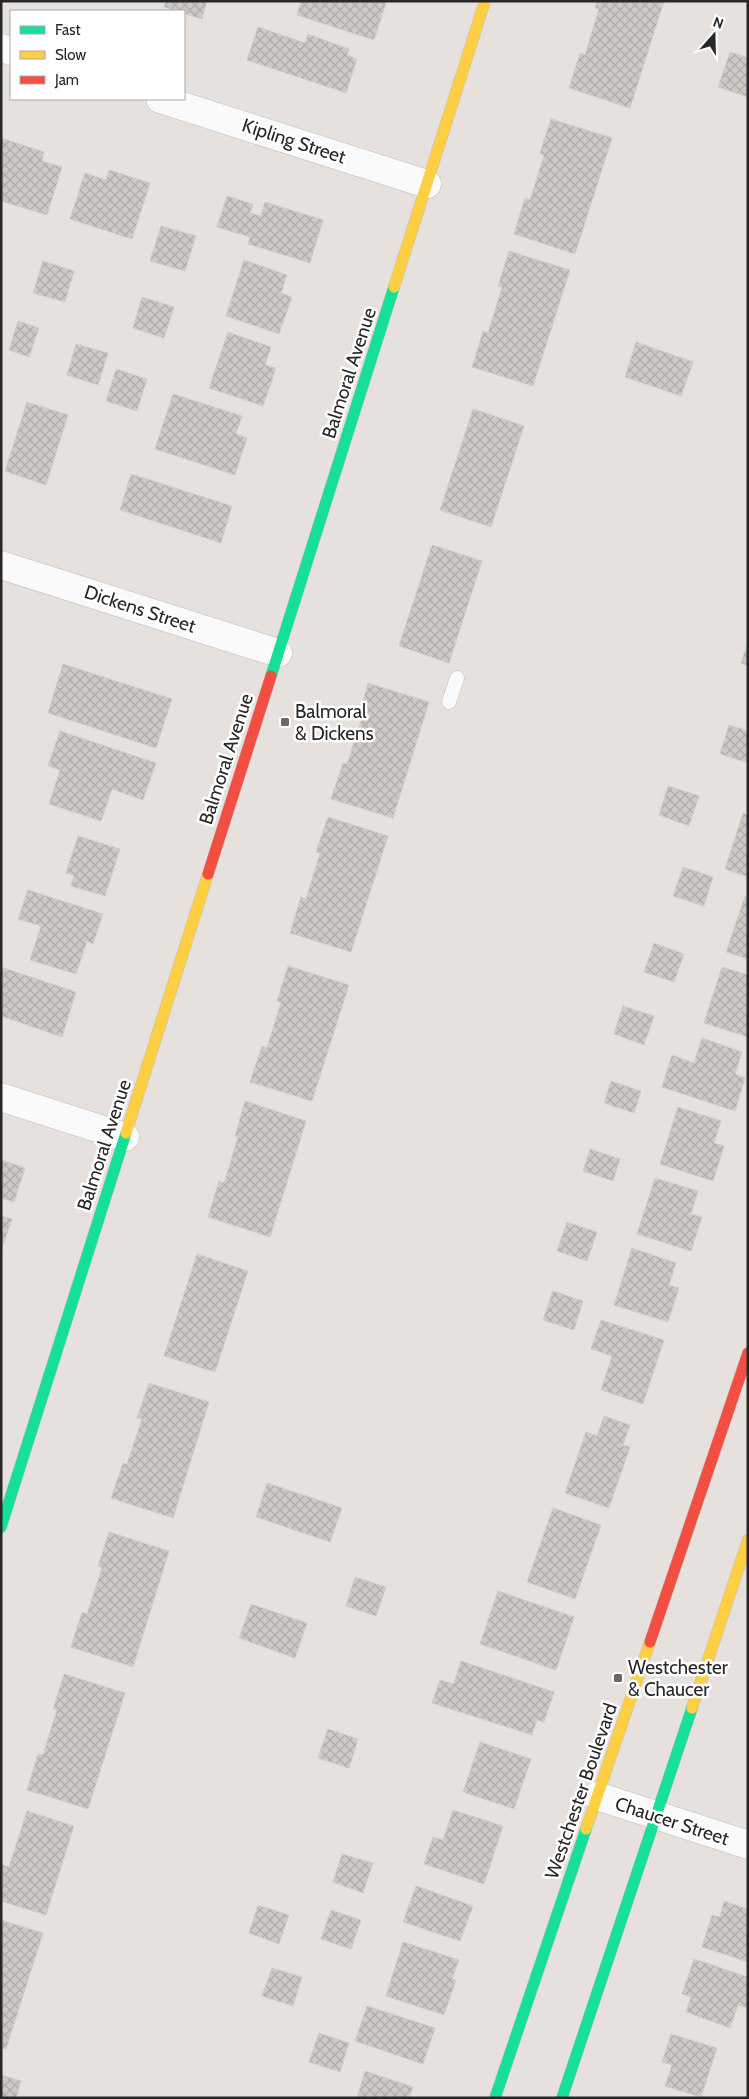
<svg xmlns="http://www.w3.org/2000/svg" width="749" height="2099" font-family="Cabin,sans-serif">
<style>
.building{fill:url(#building-cross-hatch);stroke:#d1cdc8}
.lines{fill:none;stroke-linecap:round;stroke-linejoin:round}
.lane-casing{stroke:#bfbdbe;stroke-width:15}
.street-casing{stroke:#bfbdbe;stroke-width:29}
.fast-casing{stroke:#bfbdbe;stroke-width:12}
.slow-casing{stroke:#bfbdbe;stroke-width:12}
.jam-casing{stroke:#bfbdbe;stroke-width:12}
.lane{stroke:#fbfafa;stroke-width:14}
.street{stroke:#fbfafa;stroke-width:28}
.fast{stroke:#16e098;stroke-width:11}
.slow{stroke:#ffcf43;stroke-width:11}
.jam{stroke:#f24e42;stroke-width:11}
.poi-dot{fill:#6a6866;stroke:#fff;stroke-width:2}
.labels{text-anchor:middle;dominant-baseline:central;stroke-width:5;stroke-linejoin:round;paint-order:stroke}
.street-label{font-size:19px;fill:#272727;stroke:#fff}
.poi-label{font-size:19px;fill:#272727;stroke:#fff;text-anchor:start}
</style>
<defs>
<pattern id="building-cross-hatch" width="8" height="8" patternUnits="userSpaceOnUse" patternTransform="scale(1.25)"><rect width="8" height="8" fill="#ccc9c6"/><path d="M0 0l8 8M0 8l8-8" fill="none" stroke="#afadaa"/></pattern>
</defs>
<rect width="100%" height="100%" fill="#e6e1dc"/>
<g class="building">
<path d="M166,1h41l-5,18 -38,-12z"/>
<path d="M301,1h79l6,2 -12,37 -77,-25z"/>
<path d="M597,1h67l-34,107 -61,-20 11,-35 5,2 14,-46 -4,-1z"/>
<path d="M258,27l47,16 3,-9 41,15 -2,6 10,4 -11,34 -99,-33z"/>
<path d="M730,52l18,6v39l-30,-10z"/>
<path d="M551,119l61,19 -37,116 -61,-20 11,-36 5,2 14,-45 -4,-2z"/>
<path d="M1,138l43,14 -2,9 20,6 -15,48 -46,-14z"/>
<path d="M109,170l41,13 -18,56 -62,-20 15,-46 21,7z"/>
<path d="M227,196l26,8 -3,9 11,3 4,-14 58,18 -13,43 -62,-19 2,-7 -33,-10z"/>
<path d="M161,226l35,10 -11,35 -35,-10z"/>
<path d="M509,251l61,19 -37,116 -61,-19 11,-36 5,2 14,-46 -4,-1z"/>
<path d="M244,260l43,15 -6,18 11,4 -13,37 -53,-18z"/>
<path d="M43,261l31,10 -9,31 -32,-9z"/>
<path d="M142,297l32,10 -10,31 -31,-10z"/>
<path d="M18,321l21,7 -10,29 -20,-7z"/>
<path d="M228,332l43,15 -6,18 11,3 -13,38 -54,-18z"/>
<path d="M636,342l57,20 -12,34 -56,-19z"/>
<path d="M76,344l32,9 -10,32 -31,-10z"/>
<path d="M116,369l31,10 -10,32 -31,-10z"/>
<path d="M173,394l69,22 -6,18 11,4 -12,37 -80,-26z"/>
<path d="M27,402l41,13 -22,70 -41,-14z"/>
<path d="M473,409l51,17 -33,101 -51,-17z"/>
<path d="M131,474l101,32 -11,37 -101,-33z"/>
<path d="M432,545l50,16 -33,102 -50,-17z"/>
<path d="M748,642v24l-7,-3z"/>
<path d="M63,664l109,35 -16,49 -108,-35z"/>
<path d="M368,683l61,19 -36,116 -62,-19 12,-36 4,1 15,-46h-4z"/>
<path d="M729,725l19,6v32l-28,-9z"/>
<path d="M60,731l96,32 -13,37 -31,-11 -11,32 -52,-17 11,-34 -12,-4z"/>
<path d="M668,786l31,10 -10,30 -30,-11z"/>
<path d="M743,813l5,2v62l-23,-8z"/>
<path d="M328,817l60,19 -37,116 -61,-19 11,-36 5,2 14,-46 -4,-1z"/>
<path d="M78,836l42,13 -15,47 -34,-10 3,-11 -8,-2z"/>
<path d="M683,867l30,10 -9,29 -31,-10z"/>
<path d="M28,890l75,24 -10,30 -6,-3 -11,33 -46,-14 11,-34 -23,-7z"/>
<path d="M745,896l3,1v62l-22,-7z"/>
<path d="M654,943l30,11 -10,28 -30,-10z"/>
<path d="M288,966l61,19 -37,116 -62,-19 12,-36 5,2 14,-46 -4,-1z"/>
<path d="M1,967l75,25 -14,45 -61,-21z"/>
<path d="M722,967l26,8v62l-44,-14z"/>
<path d="M623,1006l31,10 -10,29 -30,-11z"/>
<path d="M702,1038l40,14 -7,22 10,4 -10,33 -73,-24 10,-32 22,8z"/>
<path d="M611,1081l30,10 -7,22 -30,-10z"/>
<path d="M245,1101l61,20 -36,116 -62,-20 11,-36 5,2 14,-46 -3,-1z"/>
<path d="M678,1107l43,14 -7,22 10,3 -11,35 -53,-17z"/>
<path d="M590,1149l30,10 -7,22 -30,-10z"/>
<path d="M1,1160l24,8 -11,34 -13,-4z"/>
<path d="M655,1178l43,13 -7,23 11,3 -11,34 -54,-17z"/>
<path d="M1,1216l11,3 -11,32z"/>
<path d="M567,1222l30,10 -10,29 -30,-10z"/>
<path d="M632,1248l44,15 -7,22 10,3 -11,34 -54,-17z"/>
<path d="M197,1254l51,17 -33,101 -51,-16z"/>
<path d="M553,1291l30,10 -9,29 -31,-10z"/>
<path d="M601,1320l63,20 -21,64 -42,-14 11,-34 -21,-7z"/>
<path d="M149,1383l60,19 -36,116 -62,-20 12,-35 4,1 15,-45 -5,-1z"/>
<path d="M604,1416l26,9 -7,20 7,2 -21,61 -44,-15 21,-61 11,4z"/>
<path d="M267,1483l75,25 -12,34 -74,-25z"/>
<path d="M553,1508l48,17 -26,74 -48,-17z"/>
<path d="M109,1532l60,19 -36,116 -62,-20 11,-35 5,2 15,-46 -4,-2z"/>
<path d="M355,1577l31,10 -10,29 -30,-10z"/>
<path d="M498,1591l76,26 -18,53 -76,-26z"/>
<path d="M251,1604l56,19 -12,35 -56,-20z"/>
<path d="M461,1661l93,31 -10,30 -7,-2 -5,15 -100,-32 8,-23 14,4z"/>
<path d="M64,1674l61,19 -37,116 -61,-19 11,-36 5,1 14,-45 -4,-1z"/>
<path d="M328,1729l30,10 -9,29 -31,-10z"/>
<path d="M480,1742l51,17 -17,50 -51,-17z"/>
<path d="M453,1810l50,16 -19,58 -60,-20 9,-27 10,3z"/>
<path d="M27,1811l47,15 -28,89 -45,-14v-37l8,3z"/>
<path d="M342,1854l31,9 -10,30 -30,-11z"/>
<path d="M416,1886l57,20 -13,35 -57,-19z"/>
<path d="M724,1901l24,8v53l-46,-15 10,-32 8,2z"/>
<path d="M258,1905l31,10 -10,29 -30,-11z"/>
<path d="M331,1910l30,10 -10,29 -30,-10z"/>
<path d="M1,1920l42,13 -37,116 -5,-1z"/>
<path d="M403,1942l56,18 -7,19 4,1 -12,35 -58,-19z"/>
<path d="M694,1959l54,18v31l-10,-3 -8,23 -44,-16 5,-15 -9,-3z"/>
<path d="M272,1968l30,9 -9,29 -31,-10z"/>
<path d="M367,2006l68,22 -12,36 -68,-23z"/>
<path d="M319,2033l30,10 -9,29 -31,-10z"/>
<path d="M671,2034l46,14 -16,49 -36,-11 7,-21 -10,-3z"/>
<path d="M365,2071l48,16 -4,11h-52z"/>
<path d="M1,2075l20,6 -5,17h-15z"/>
</g>
<g class="lines">
<defs>
<path id="lane" d="M449,702l8,-24"/>
<g id="street">
<path d="M1,48l10,3"/>
<path d="M160,99l267,85"/>
<path d="M1,565l277,88"/>
<path d="M1,1097l124,40"/>
<path d="M597,1796l151,49"/>
</g>
<g id="fast">
<path d="M271,676l123,-389"/>
<path d="M1,1527l125,-394"/>
<path d="M495,2098l91,-269"/>
<path d="M562,2098l130,-390"/>
</g>
<g id="slow">
<path d="M394,287l91,-286"/>
<path d="M126,1133l82,-259"/>
<path d="M692,1708l56,-168"/>
<path d="M586,1829l64,-187"/>
</g>
<g id="jam">
<path d="M208,874l63,-198"/>
<path d="M650,1642l98,-289"/>
</g>
</defs>
<use href="#lane" class="lane-casing"/>
<use href="#street" class="street-casing"/>
<use href="#fast" class="fast-casing"/>
<use href="#slow" class="slow-casing"/>
<use href="#jam" class="jam-casing"/>
<use href="#lane" class="lane"/>
<use href="#street" class="street"/>
<use href="#fast" class="fast"/>
<use href="#slow" class="slow"/>
<use href="#jam" class="jam"/>
</g>
<g class="poi-dot">
<rect x="280" y="717" width="10" height="10" rx="2.5"/>
<rect x="613" y="1673" width="10" height="10" rx="2.5"/>
</g>
<g class="labels">
<g class="street-label">
<text transform="translate(294 141) rotate(18)">Kipling Street</text>
<text transform="translate(349 373) rotate(-72)">Balmoral Avenue</text>
<text transform="translate(140 609) rotate(18)">Dickens Street</text>
<text transform="translate(226 759) rotate(-72)">Balmoral Avenue</text>
<text transform="translate(104 1145) rotate(-72)">Balmoral Avenue</text>
<text transform="translate(581 1791) rotate(-71)">Westchester Boulevard</text>
<text transform="translate(672 1821) rotate(18)">Chaucer Street</text>
</g>
<g class="poi-label">
<text x="295" y="711">Balmoral<tspan x="295" dy="22">&amp; Dickens</tspan></text>
<text x="628" y="1667">Westchester<tspan x="628" dy="22">&amp; Chaucer</tspan></text>
</g>
</g>
<rect width="749" height="2099" fill="none" stroke="#272727" stroke-width="5"/>
<rect x="10" y="10" width="175" height="90" fill="#ffffff" stroke="#a9a9a9"/>
<rect x="20" y="26" width="25" height="8" fill="#16e098" stroke="#a9a9a9"/>
<text x="55" y="35" font-size="15" fill="#272727">Fast</text>
<rect x="20" y="51" width="25" height="8" fill="#ffcf43" stroke="#a9a9a9"/>
<text x="55" y="60" font-size="15" fill="#272727">Slow</text>
<rect x="20" y="76" width="25" height="8" fill="#f24e42" stroke="#a9a9a9"/>
<text x="55" y="85" font-size="15" fill="#272727">Jam</text>
<g transform="translate(714 35) rotate(20)" stroke="#ffffff" stroke-width="4" paint-order="stroke">
<path d="M0-4L9 19L0 12L-9 19Z" fill="#272727"/>
<text y="-8" font-size="14" font-weight="bold" text-anchor="middle" fill="#272727">N</text>
</g>
</svg>
